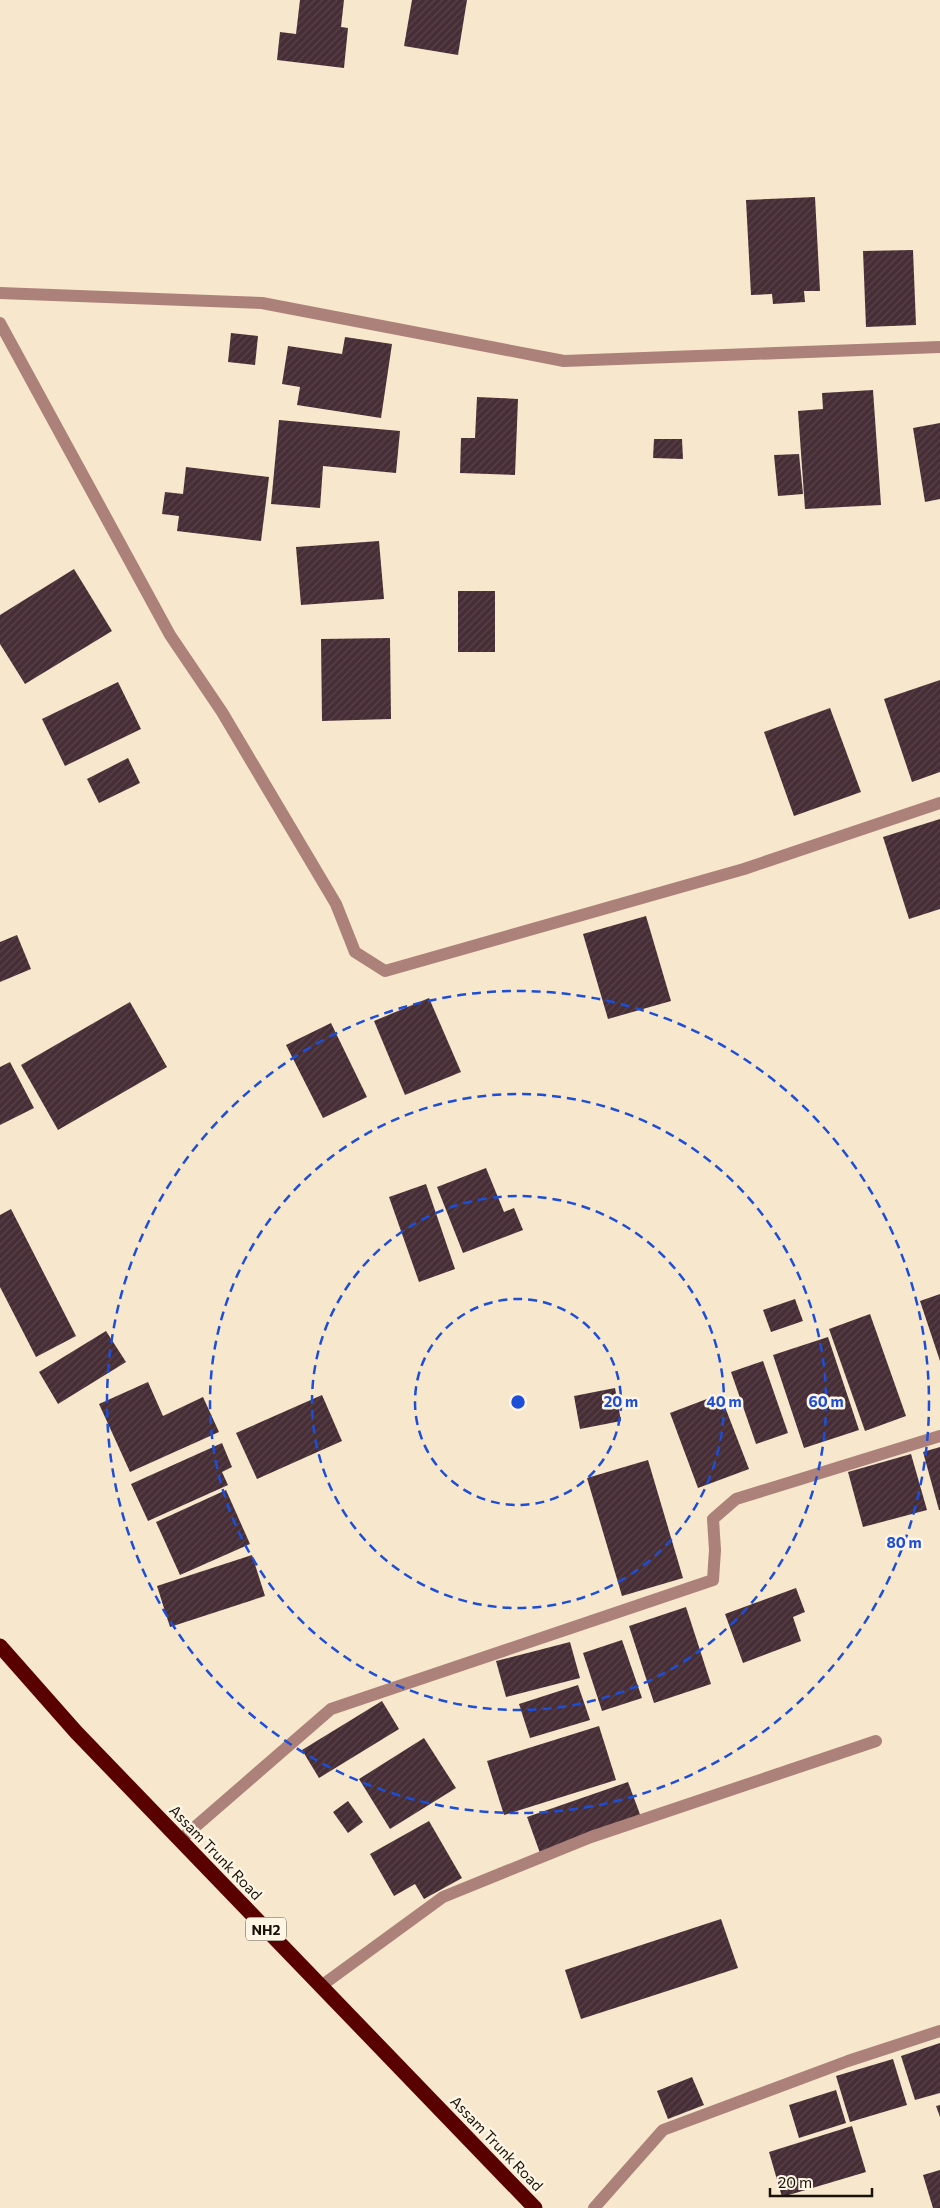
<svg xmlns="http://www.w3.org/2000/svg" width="940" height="2208" font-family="Commissioner,sans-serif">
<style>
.building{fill:url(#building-hatch)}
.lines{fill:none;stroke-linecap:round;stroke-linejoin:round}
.street{stroke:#ac817a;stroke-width:12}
.highway{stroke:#590000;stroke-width:15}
.ring{fill:none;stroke:#1d4ed8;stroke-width:2.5;stroke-dasharray:9 6}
.labels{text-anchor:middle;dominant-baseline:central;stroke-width:5;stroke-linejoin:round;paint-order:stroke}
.shield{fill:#fff5e5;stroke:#5d574c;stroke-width:1}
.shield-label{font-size:14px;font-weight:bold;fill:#18130a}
.street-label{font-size:15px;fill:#18130a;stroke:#fff5e5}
.centre{fill:#1d4ed8;stroke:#fff5e5;stroke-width:2.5}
.ring-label{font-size:15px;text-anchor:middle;font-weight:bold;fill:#1d4ed8;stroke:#fff5e5;stroke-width:5;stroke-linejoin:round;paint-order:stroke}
</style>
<defs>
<pattern id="building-hatch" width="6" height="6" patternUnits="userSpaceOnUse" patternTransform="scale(1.25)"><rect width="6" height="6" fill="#472e36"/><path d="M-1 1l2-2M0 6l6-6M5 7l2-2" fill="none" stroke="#584349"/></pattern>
</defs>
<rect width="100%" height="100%" fill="#f7e7cc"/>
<g class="building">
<path d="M300,0h44l-3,27 7,1 -4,40 -67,-8 3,-28 16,2z"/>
<path d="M412,0h55l-9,55 -54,-9z"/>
<path d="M815,197l5,94h-16l1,11 -32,2 -1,-10 -21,1 -5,-95z"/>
<path d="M913,250l3,75 -50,2 -3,-76z"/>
<path d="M231,333l27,3 -3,29 -27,-3z"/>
<path d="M345,337l47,7 -11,74 -84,-13 3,-18 -18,-3 6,-38 54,8z"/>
<path d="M873,390l8,115 -76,4 -7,-98 25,-2 -1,-16z"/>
<path d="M477,397l41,2 -3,76 -55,-2 1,-35h14z"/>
<path d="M279,420l121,11 -4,42 -73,-7 -3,42 -49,-4z"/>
<path d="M940,423v76l-15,3 -12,-74z"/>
<path d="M654,439h28l1,20 -30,-1z"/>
<path d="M799,454l4,40 -25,2 -4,-41z"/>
<path d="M186,467l83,10 -8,64 -84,-10 2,-15 -17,-2 3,-22 18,2z"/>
<path d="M379,541l5,58 -83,6 -5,-58z"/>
<path d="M74,569l38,62 -87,53 -25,-40v-29z"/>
<rect x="458" y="591" width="37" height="61"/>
<path d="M390,638l1,81 -69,2 -1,-82z"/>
<path d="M940,680v92l-28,10 -28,-83z"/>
<path d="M118,682l23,47 -76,37 -23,-47z"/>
<path d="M830,708l31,84 -67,24 -30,-84z"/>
<path d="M128,758l12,25 -41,20 -12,-24z"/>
<path d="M940,819v90l-31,10 -26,-82z"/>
<path d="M646,916l25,85 -63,18 -25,-85z"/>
<path d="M17,935l14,34 -31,13v-40z"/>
<path d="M429,998l32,74 -56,23 -31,-74z"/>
<path d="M130,1002l37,65 -109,63 -37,-65z"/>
<path d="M331,1023l36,74 -44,21 -37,-73z"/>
<path d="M10,1062l24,46 -34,17v-58z"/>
<path d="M486,1168l18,44 10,-4 9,22 -60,23 -26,-66z"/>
<path d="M426,1184l29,85 -36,13 -30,-85z"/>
<path d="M11,1209l65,127 -40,21 -36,-70v-72z"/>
<path d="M940,1294v67l-20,-60z"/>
<path d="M795,1299l8,22 -32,11 -8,-22z"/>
<path d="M870,1314l36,102 -41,15 -36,-102z"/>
<path d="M106,1331l20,31 -68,42 -19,-32z"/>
<path d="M828,1337l31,93 -55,18 -31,-93z"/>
<path d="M763,1361l25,72 -32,11 -25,-72z"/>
<path d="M148,1382l15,34 40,-19 16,35 -89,40 -31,-68z"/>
<path d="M615,1388l6,33 -41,8 -6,-33z"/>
<path d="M720,1394l29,75 -51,19 -28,-75z"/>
<path d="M322,1395l20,46 -85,38 -21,-46z"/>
<path d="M222,1443l10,24 -10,5 6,13 -80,36 -17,-37z"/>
<path d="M940,1447v63h-1l-16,-58z"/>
<path d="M911,1454l16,56 -64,17 -15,-55z"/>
<path d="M648,1460l35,118 -61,18 -35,-118z"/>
<path d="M226,1490l24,54 -70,31 -24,-53z"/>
<path d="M252,1555l13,41 -95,31 -13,-41z"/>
<path d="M796,1588l9,24 -12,5 8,24 -58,22 -18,-49z"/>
<path d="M686,1607l25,77 -57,19 -25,-77z"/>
<path d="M622,1640l20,58 -40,13 -19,-58z"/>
<path d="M570,1642l10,36 -74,19 -10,-36z"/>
<path d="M578,1685l12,35 -60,18 -11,-34z"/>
<path d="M382,1701l17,28 -80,49 -17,-28z"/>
<path d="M599,1726l17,54 -112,35 -17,-54z"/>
<path d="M424,1738l32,50 -66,41 -31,-50z"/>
<path d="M628,1782l13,35 -101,36 -13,-36z"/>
<path d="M348,1801l15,21 -15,11 -15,-21z"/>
<path d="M429,1821l33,57 -38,21 -9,-15 -21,12 -24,-42z"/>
<path d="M721,1919l17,49 -157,51 -16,-49z"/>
<path d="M940,2043v50l-25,7 -14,-44z"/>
<path d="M893,2059l14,46 -57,17 -14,-46z"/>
<path d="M692,2077l12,28 -36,14 -11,-28z"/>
<path d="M836,2090l10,33 -47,15 -10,-33z"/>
<path d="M940,2105v12l-4,-11z"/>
<path d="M852,2126l14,46 -84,25 -13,-45z"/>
<path d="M940,2170v38h-7l-10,-33z"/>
</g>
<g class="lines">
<g class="street">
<path d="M0,293l262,10 302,58 376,-14"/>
<path d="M0,323l170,312 52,77 114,192 19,48 30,19 359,-102 196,-66"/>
<path d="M180,1840l151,-131 382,-129 2,-30 -2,-31 23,-20 204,-63"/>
<path d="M321,1986l122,-89 148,-60 285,-96"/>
<path d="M594,2208l69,-78 185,-69 92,-30"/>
</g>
<path class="highway" d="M0,1646l76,86 459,476"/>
</g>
<g class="ring">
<circle cx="518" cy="1402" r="103"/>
<circle cx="518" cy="1402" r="206"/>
<circle cx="518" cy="1402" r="308"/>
<circle cx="518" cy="1402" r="411"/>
</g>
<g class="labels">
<rect class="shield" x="246" y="1917.5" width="40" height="23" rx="4"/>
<g class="shield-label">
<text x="266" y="1929">NH2</text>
</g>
<g class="street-label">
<text transform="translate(216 1852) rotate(46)">Assam Trunk Road</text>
<text transform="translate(497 2143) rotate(46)">Assam Trunk Road</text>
</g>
</g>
<circle cx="518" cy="1402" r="8" class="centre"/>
<g class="ring-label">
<text x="621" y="1407">20 m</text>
<text x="724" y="1407">40 m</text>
<text x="826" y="1407">60 m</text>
<text x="904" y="1548">80 m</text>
</g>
<path d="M770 2188v8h102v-8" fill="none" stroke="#18130a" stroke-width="2.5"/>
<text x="778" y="2188" font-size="15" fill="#18130a" stroke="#fff5e5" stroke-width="4" paint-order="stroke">20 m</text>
</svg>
